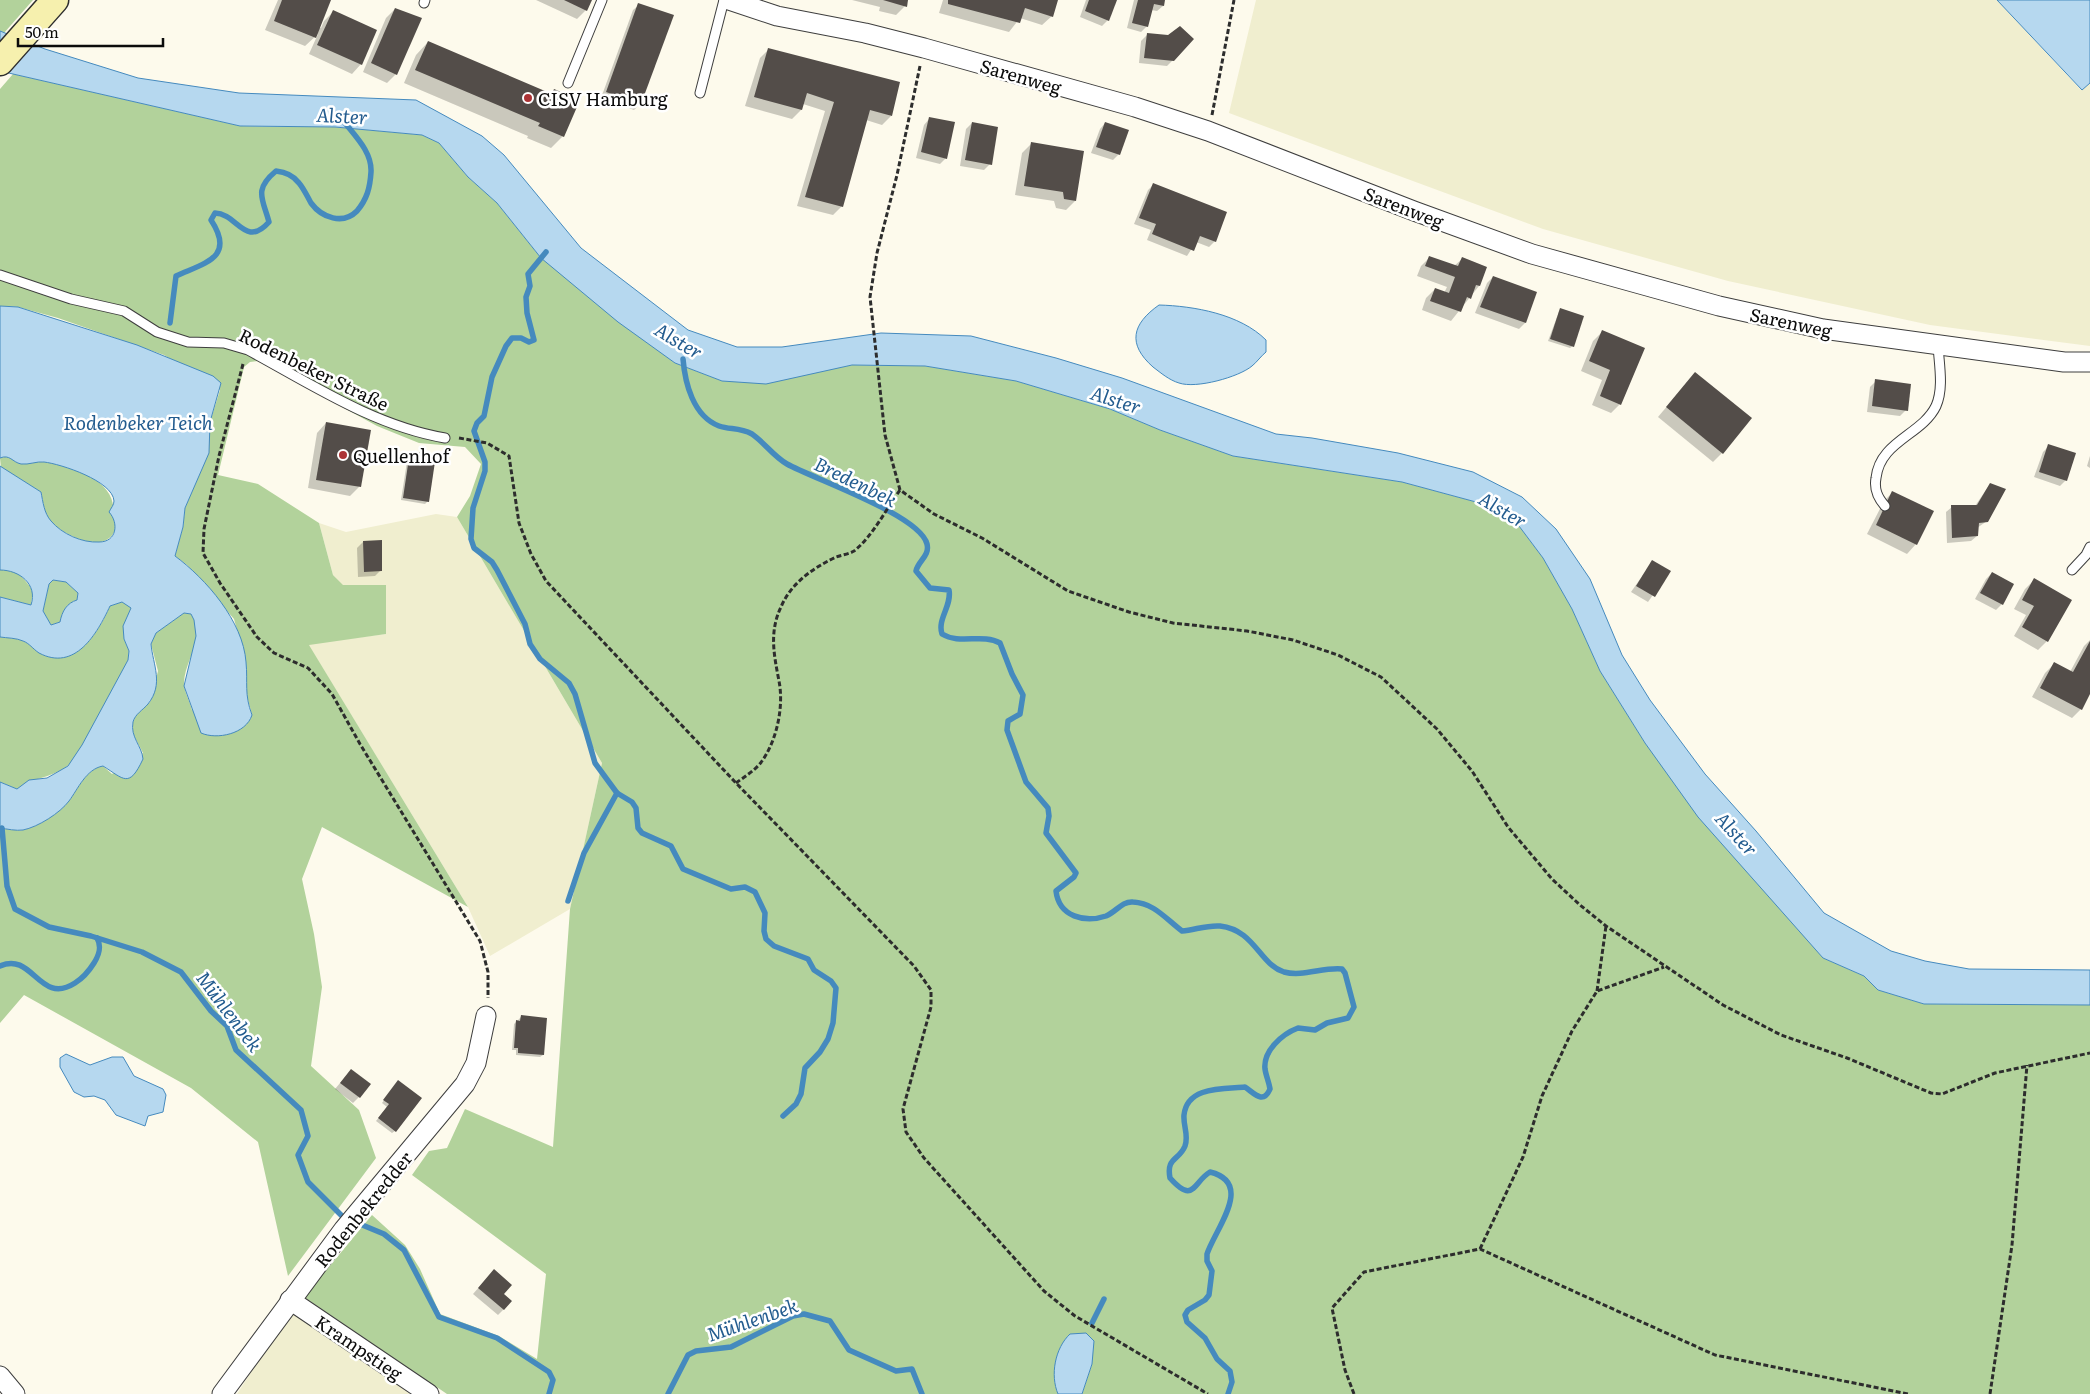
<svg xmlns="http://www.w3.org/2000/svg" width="2090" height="1394" font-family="Literata,serif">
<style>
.farmland{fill:#f0eecf}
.forest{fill:#b2d29b}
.water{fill:#b6d8ef;stroke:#458abe;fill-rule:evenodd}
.shadow{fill:#0003}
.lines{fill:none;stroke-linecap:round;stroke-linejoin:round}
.stream{stroke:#458abe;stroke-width:5.5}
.building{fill:#534d49}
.lane-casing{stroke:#3e3e3e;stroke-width:11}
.street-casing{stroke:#3e3e3e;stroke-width:21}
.secondary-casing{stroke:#2d2d2d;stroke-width:29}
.path{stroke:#2d2d2d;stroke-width:3;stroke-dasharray:5 2.5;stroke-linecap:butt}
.lane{stroke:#fff;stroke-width:9}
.street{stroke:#fff;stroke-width:19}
.secondary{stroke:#f6f0ae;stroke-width:26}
.poi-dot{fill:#ac3335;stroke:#fff;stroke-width:2}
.labels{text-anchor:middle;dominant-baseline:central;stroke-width:5;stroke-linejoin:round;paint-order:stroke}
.street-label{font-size:18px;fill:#0b0b0b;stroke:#fff}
.poi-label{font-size:18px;fill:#0b0b0b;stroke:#fff;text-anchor:start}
.water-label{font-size:19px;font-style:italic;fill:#235c8f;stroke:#fff}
</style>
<rect width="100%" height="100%" fill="#fdfaec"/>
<g class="farmland">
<path d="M1256,0h741l84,90 9,-7v263l-160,-21 -202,-44 -185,-52 -314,-116z"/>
<path d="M436,514l21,3 145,246 -32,146 -80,47 -22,-49 -160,-263 78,-10 -53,-59 -14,-52 27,9z"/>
<path d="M290,1312l120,82h-173z"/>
</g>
<g class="forest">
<path d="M0,0h33l-29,33 -4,-2z"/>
<path d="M13,74l227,52 95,1 87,8 17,8 29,34 29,26 44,55 134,105 47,18 88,-8 42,-8 73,1 91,15 94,28 50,21 73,26 169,26 74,20 43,24 24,32 29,51 28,62 45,72 178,215 41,18 14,14 46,14 166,1v389h-1008l10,-30 -35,27 1,3h-611l-143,-97 68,-82 33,30 15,24 20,45 59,22 38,23 9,-85 -134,-99 17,-24 18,-3 18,-39 88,38 17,-238 32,-146 -145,-246 13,-21 11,-32 -16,-17 -46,-4 -42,-17 -119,-65 -8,1 -6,5 -26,108 40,9 61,39 14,52 10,10h43v49l-77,11 159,262 -146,-80 -20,52 12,55 8,53 -11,79 48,44 17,48 -88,118 -30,-134 -67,-54 -167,-93 -24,28v-195c7,1 16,3 23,2 15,-3 36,-17 46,-29 9,-12 17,-32 34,-35l9,8 31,-21 -10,-19v-12l3,-7 14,-13 8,-31 -7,-27 5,-11 28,-20 7,1c16,23 -7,47 -7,69 0,8 6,19 8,27l60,5 -7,-26 1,-27 -12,-43 -47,-54 -12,-9 8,-29 2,-19 23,-55 2,-31 10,-32 -56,-35 -106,-37 -40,-11 -18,-1v-217z"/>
<path d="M7,456c5,2 9,6 13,7 8,2 15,-2 23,-1 14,0 35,7 47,14 15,10 23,18 24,36 1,5 3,13 1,18 -10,26 -52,5 -65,-9 -6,-8 -7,-20 -9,-29l-40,-24 -1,-10z"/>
<path d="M0,570c20,0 21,6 33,20l-2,15 -31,-8z"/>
<path d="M53,580l13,2 12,11 -1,7c-10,3 -15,11 -17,22l-9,3 -8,-14 6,-27z"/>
<path d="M122,602l9,5 -7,32 5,12 -1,9c-11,22 -46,96 -62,107 -16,11 -34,11 -49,22l-17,-7v-145c7,1 17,1 23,4 6,2 10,8 16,11 35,20 59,-18 71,-46z"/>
</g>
<g class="water">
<path d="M1997,0h93v83l-8,7z"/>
<path d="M0,31l45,18 93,29 101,15 177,7 66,36 22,19 77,93 107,82 49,17h45l99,-14 90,3 85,22 66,20 154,56 36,4 86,15 75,19 49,25 34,32 34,50 32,76 28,45 55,74 51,57 68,82 67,38 34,10 44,8 121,1v35l-166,-1 -46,-14 -14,-14 -41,-18 -125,-141 -53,-74 -45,-72 -28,-62 -29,-51 -24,-32 -43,-24 -74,-20 -169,-26 -73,-26 -50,-21 -94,-28 -91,-15 -73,-1 -86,19 -44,-3 -47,-18 -57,-41 -77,-64 -44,-55 -29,-26 -29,-34 -17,-8 -87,-8 -95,-1 -227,-52 -13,-3z"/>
<path d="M1159,305c35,1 81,9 107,35v12c-5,4 -9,10 -14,14 -13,11 -56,23 -73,17 -10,-3 -18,-10 -26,-16 -26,-23 -21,-43 6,-62z"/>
<path d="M0,306l18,1 119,38 76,31 8,7 -11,39 -1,31 -24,55 -2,19 -8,29c31,23 68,65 71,106 2,21 -2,32 6,53 -6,19 -35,25 -51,18l-17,-47 12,-50 -2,-16 -3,-6 -7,-1 -28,20 -5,11c2,21 13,40 -3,60 -5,6 -13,10 -15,18 -3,15 9,24 10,37 -14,30 -19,20 -40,7 -17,3 -25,23 -34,35 -9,12 -31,26 -46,29 -7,1 -16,-1 -23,-2v-46l17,7 12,-9 18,-2 21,-12 14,-21 46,-85 1,-9 -5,-12 -1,-13 8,-18 -9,-6 -12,4c-13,28 -35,66 -71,47 -6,-4 -10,-10 -16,-12 -6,-3 -16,-3 -23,-4v-40l31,8c7,-21 -12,-35 -31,-35v-104l41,26c2,10 3,21 10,29 11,13 31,22 48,21 18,0 20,-19 10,-30 2,-4 5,-7 5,-11 -1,-20 -53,-37 -70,-39 -7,-1 -15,3 -23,2 -9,-2 -11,-10 -21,-6zM53,580l13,2 12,11 -1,7c-10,3 -15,11 -17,22l-9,3 -8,-14 6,-27z"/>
<path d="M66,1054l24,11 22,-8h11l11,19 29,13 3,6 -3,17 -15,4 -3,10 -29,-11 -11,-15 -11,-4 -10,1 -10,-5 -14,-25v-9z"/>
<path d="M1086,1333l8,8 -2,23 -10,30h-24c-8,-19 -3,-46 12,-60z"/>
</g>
<g class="shadow">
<path d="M278,0h52l-11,27 2,1 3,-7 9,-9 43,19 -15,33 -9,10 -43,-20 9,-20 -13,12 -40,-16z"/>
<path d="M536,0h54l-4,10 -9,9z"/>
<path d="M852,0h55l-2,6 -9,9 -17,-4 1,-4z"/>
<path d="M943,0h114l-5,16 -10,9 -22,-7 -11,14 -70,-19z"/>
<path d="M1086,0h29l-7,20 -6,6 -22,-9z"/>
<path d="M1134,0h30l-1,6 -6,5 -6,-1 -4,16 -6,6 -14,-4z"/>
<path d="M639,5l1,99 -6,6 -33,-12 32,-88z"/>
<path d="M395,9l1,65 -9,9 -24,-11 23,-54z"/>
<path d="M1147,35l21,1 5,24 -6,6 -28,-3 2,-22z"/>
<path d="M428,42l122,52 4,-4 9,46 -12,12 -24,-10 1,-2 -124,-53 12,-28z"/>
<path d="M769,49l122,67 -9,9 -16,-5 -24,86 -9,9 -36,-9 28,-95 -22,-7 -2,6 -9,9 -47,-13 15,-48z"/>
<path d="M929,119l17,39 -6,6 -24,-6 8,-33z"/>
<path d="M972,123l18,41 -6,6 -24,-4 6,-37z"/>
<path d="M1105,123l14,31 -6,6 -22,-7 9,-24z"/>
<path d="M1031,144l44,57 -9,9 -10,-2 -2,-7 -39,-6 7,-42z"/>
<path d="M1153,185l62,56 -6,6 -13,-5 -9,14 -40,-16 4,-10 -17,-6 14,-34z"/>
<path d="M1430,257l24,9 8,-7 24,9 -7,18 -28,35 -29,-11 4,-12 9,-9 9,4 3,-6 -30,-11 4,-10z"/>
<path d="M1493,277l43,16 -11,30 -6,6 -44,-16 12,-30z"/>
<path d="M1560,309l13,37 -3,2 -22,-7z"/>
<path d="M1602,332l18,72 -9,9 -19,-8 10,-25 -21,-9 12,-30z"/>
<path d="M1695,373l27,80 -9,9 -55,-45z"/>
<path d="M1876,381l30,29 -6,6 -33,-4 3,-25z"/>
<path d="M326,423l33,64 -9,9 -42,-8 9,-55z"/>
<path d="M2049,446l17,34 -6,6 -26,-9 9,-25z"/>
<path d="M411,453l17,48 -3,3 -24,-4 7,-45z"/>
<path d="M2090,456v12l-3,-2z"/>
<path d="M1990,484l-3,37 -10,7v8l-6,5 -24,2 -1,-31 6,-5 23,-1z"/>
<path d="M1893,492l23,52 -9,10 -40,-20 17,-33z"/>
<path d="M363,542l18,28 -6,6 -17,1 -1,-29z"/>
<path d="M1652,562l17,10 -21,30 -17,-10z"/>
<path d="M1992,573l21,11 -11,20 -6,6 -21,-11 11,-20z"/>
<path d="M2034,580l13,61 -9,9 -24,-14 12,-21 -12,-6 11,-20z"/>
<path d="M2090,640v51l-9,18 -9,9 -40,-21 13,-24 9,-9 16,8 14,-26z"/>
<path d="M521,1017l22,38 -3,2 -24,-2v-5h-4l2,-26z"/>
<path d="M351,1070l8,27 -6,6 -18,-14z"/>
<path d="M396,1084l-1,47 -3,2 -16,-12 11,-14 -5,-4z"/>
<path d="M488,1277l15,18 1,14 -6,6 -25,-21z"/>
</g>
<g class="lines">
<g class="stream">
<path d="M546,252l-18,22 2,12 -4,11 1,16 7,27 -5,2 -8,-4h-9l-6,8 -14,31 -8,39 -7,7 -3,8 11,31v9l-12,37 -2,31 3,9 18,14 5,8 28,54 5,20 10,15 29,24 6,11 20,69 22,30 15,9 4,6 2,20 4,5 29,13 12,23 48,20 14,-2 10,5 10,21 -1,18 2,8 8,7 34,13 6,11 17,11 5,7 -3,35 -5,16 -8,13 -15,16 -4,26 -5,10 -13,12"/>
<path d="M170,323l6,-47c28,-13 60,-18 35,-56l4,-7c22,0 30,36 54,9 -6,-23 -16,-32 7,-51 10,1 17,4 23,12 5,6 8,13 12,20 11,15 32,22 46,8 10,-12 13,-23 14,-39 1,-19 -14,-34 -26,-49"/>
<path d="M683,359c2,24 10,57 36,67 11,4 20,1 33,8 13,9 21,22 35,30 27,15 133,51 140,80 3,12 -9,17 -11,27l14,17 19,2c3,16 -12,29 -7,44 18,11 40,-1 58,9l12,31 11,21 -3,19 -12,7 -1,9 19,52 22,26 1,8 -3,17 30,40 -2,4 -18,14c3,26 29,32 50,25 10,-4 16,-15 27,-14 21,1 33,17 49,29 13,-1 24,-6 38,-5 35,4 39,38 64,46 19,5 39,-5 58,-3l3,4 9,34 -6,11 -21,5 -12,7 -17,-2c-16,6 -35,23 -33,41 1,7 4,13 5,20 -7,16 -16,4 -25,-2 -21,2 -58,-1 -61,28 -1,11 5,20 1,31 -6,15 -19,11 -15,32 24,27 23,4 40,-6 45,11 5,57 -3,82v7l5,10 -3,24 -4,5 -17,10 -3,5 2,7 18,16 12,21 13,12 2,11 -4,12"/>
<path d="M2,828l5,58 8,23 34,18 42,9 51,16 39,20 30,39 16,15 9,24 65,60 7,26 -10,19 10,27 35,35 41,17 20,16 35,67 58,21 52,34 4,8 -4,14"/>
<path d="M568,901l16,-48 33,-60"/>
<path d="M0,966c33,-15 39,40 75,17 8,-5 14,-12 19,-20 5,-8 8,-16 3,-25"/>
<path d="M1092,1323l12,-24"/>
<path d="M668,1394l20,-39 8,-4 35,-4 62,-31 11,-2 26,7 19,29 47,21 16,-2 10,25"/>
</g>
</g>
<g class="building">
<path d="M282,0h49l-15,38 -42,-17z"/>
<path d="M564,0h28l-5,11z"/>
<path d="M883,0h25l-1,7z"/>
<path d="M948,0h110l-5,17 -28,-9 -5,15 -72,-19z"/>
<path d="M1089,0h28l-8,21 -24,-10z"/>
<path d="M1138,0h27l-1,6 -10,-2 -6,23 -16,-4z"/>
<path d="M638,3l36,12 -33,89 -35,-12z"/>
<path d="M395,8l27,10 -25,57 -26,-12z"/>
<path d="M333,10l44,20 -15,35 -45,-20z"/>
<path d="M1180,26l14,13 -20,22 -30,-3 3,-25 21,2z"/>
<path d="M428,41l124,53 2,-5 26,11 -16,37 -26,-11 2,-3 -125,-53z"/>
<path d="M768,48l132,34 -8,34 -22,-6 -27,97 -38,-10 29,-95 -27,-9 -5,17 -48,-13z"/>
<path d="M929,117l26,5 -8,37 -26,-7z"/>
<path d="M972,122l26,5 -6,38 -27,-5z"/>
<path d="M1105,122l24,8 -9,25 -24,-8z"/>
<path d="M1031,142l53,9 -8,50 -12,-2 -1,-7 -39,-6z"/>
<path d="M1153,183l74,29 -11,30 -16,-6 -6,15 -42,-17 4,-10 -17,-6z"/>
<path d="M1429,256l29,10 4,-9 25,10 -7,19 -4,-1 -5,14 -4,-2 -6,15 -31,-11 5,-13 14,5 6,-16 -30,-11z"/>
<path d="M1493,276l44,16 -11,31 -46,-16z"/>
<path d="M1560,308l24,8 -10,31 -24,-8z"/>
<path d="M1602,330l43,18 -24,57 -21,-9 10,-26 -21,-9z"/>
<path d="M1695,372l57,46 -29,36 -57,-47z"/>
<path d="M1875,379l36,5 -3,27 -36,-5z"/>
<path d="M326,422l45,8 -10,57 -45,-7z"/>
<path d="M2048,444l28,9 -9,28 -28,-9z"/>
<path d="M410,451l26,4 -7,47 -26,-4z"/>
<path d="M1990,483l16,6 -18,33 -9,1 -1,13 -26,2 -1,-33h26z"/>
<path d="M1892,491l42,20 -17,34 -41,-20z"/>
<path d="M382,540v31l-18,1 -1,-31z"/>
<path d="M1652,560l19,11 -16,26 -19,-11z"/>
<path d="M1992,572l22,12 -11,21 -23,-12z"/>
<path d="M2034,578l38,22 -24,42 -26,-15 12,-21 -12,-6z"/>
<path d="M2090,641v53l-8,16 -42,-22 14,-26 19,10z"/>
<path d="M521,1015l26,3 -3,37 -26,-2v-5h-4l2,-28 4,1z"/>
<path d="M351,1069l20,15 -11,14 -20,-15z"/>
<path d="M398,1080l24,18 -26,34 -18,-14 11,-14 -6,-4z"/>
<path d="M494,1269l18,16 -8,9 8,7 -8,9 -26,-22z"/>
</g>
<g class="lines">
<defs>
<g id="lane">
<path d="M424,3l1,-3"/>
<path d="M568,83l34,-83"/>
<path d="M700,93l24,-93"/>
<path d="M0,275l71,24 53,12 33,21 31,10 36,1 24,7c63,34 126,76 197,88"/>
<path d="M1885,506c-8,-9 -11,-17 -9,-28 4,-37 46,-43 60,-72 8,-18 3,-42 2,-61"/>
<path d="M2072,570l14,-15 4,-8"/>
</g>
<g id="street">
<path d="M729,0l48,16 88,17 59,15 211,59 73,24 206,80 118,43 187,52 104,23 241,33h26"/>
<path d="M290,1300l139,94"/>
<path d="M0,1376l15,18"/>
<path d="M222,1394l122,-165 121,-145 11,-21 10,-47"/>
</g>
<path id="secondary" d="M0,62l55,-62"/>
</defs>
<use href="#lane" class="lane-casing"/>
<use href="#street" class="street-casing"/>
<use href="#secondary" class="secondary-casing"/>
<g class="path">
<path d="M920,66l-23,109 -20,78 -7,44 15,138 15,55 34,24 48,24 86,53 61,21 44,11 74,8 46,9 45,15 43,22 56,52 35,42 36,56 44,52 28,26 26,21 117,79 58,30 66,23 84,35 11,1 53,-21 95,-20"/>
<path d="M1212,115l22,-115"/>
<path d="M243,364l-24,92 -15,73 -1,24 17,30 37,54 17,16 34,15 24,26 28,50 120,197 8,31v26"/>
<path d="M459,438l28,5 22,13 10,67 12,31 15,27 190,202 178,183 17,24v17l-28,102 3,23 18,26 120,133 31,25 133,78"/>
<path d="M736,783c8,-6 20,-13 26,-22 15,-21 22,-55 17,-80 -5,-26 -10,-49 2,-74 10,-24 32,-39 55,-50 6,-2 13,-3 18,-6 19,-15 32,-42 46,-61"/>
<path d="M1597,991l9,-65"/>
<path d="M1480,1249l43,-92 19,-61 30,-65 25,-40 67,-24"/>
<path d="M1354,1394l-9,-24 -13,-62 32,-36 116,-23 235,106 193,39"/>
<path d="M1990,1394l22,-149 15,-180"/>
</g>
<use href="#lane" class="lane"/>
<use href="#street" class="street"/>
<use href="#secondary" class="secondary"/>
</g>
<g class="poi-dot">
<circle cx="528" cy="98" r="5"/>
<circle cx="343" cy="455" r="5"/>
</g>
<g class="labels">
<g class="street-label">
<text transform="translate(1021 76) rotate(16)">Sarenweg</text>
<text transform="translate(1404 207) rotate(21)">Sarenweg</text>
<text transform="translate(1791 322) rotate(12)">Sarenweg</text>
<text transform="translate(314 369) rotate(26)">Rodenbeker Straße</text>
<text transform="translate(363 1209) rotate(-51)">Rodenbekredder</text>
<text transform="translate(359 1347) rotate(34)">Krampstieg</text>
</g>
<g class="poi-label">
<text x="538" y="98">CISV Hamburg</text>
<text x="353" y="455">Quellenhof</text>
</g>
<g class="water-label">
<text transform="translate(342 115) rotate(3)">Alster</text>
<text transform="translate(679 340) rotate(31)">Alster</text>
<text transform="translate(1116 399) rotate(18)">Alster</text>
<text x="138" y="422">Rodenbeker Teich</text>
<text transform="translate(856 481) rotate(26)">Bredenbek</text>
<text transform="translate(1503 509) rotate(31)">Alster</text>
<text transform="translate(1737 833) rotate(48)">Alster</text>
<text transform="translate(230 1011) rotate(53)">Mühlenbek</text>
<text transform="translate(752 1319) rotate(-19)">Mühlenbek</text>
</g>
</g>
<path d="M18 38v8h145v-8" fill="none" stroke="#0b0b0b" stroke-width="2.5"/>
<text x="25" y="38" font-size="15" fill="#0b0b0b" stroke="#ffffff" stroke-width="4" paint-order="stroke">50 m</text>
</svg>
